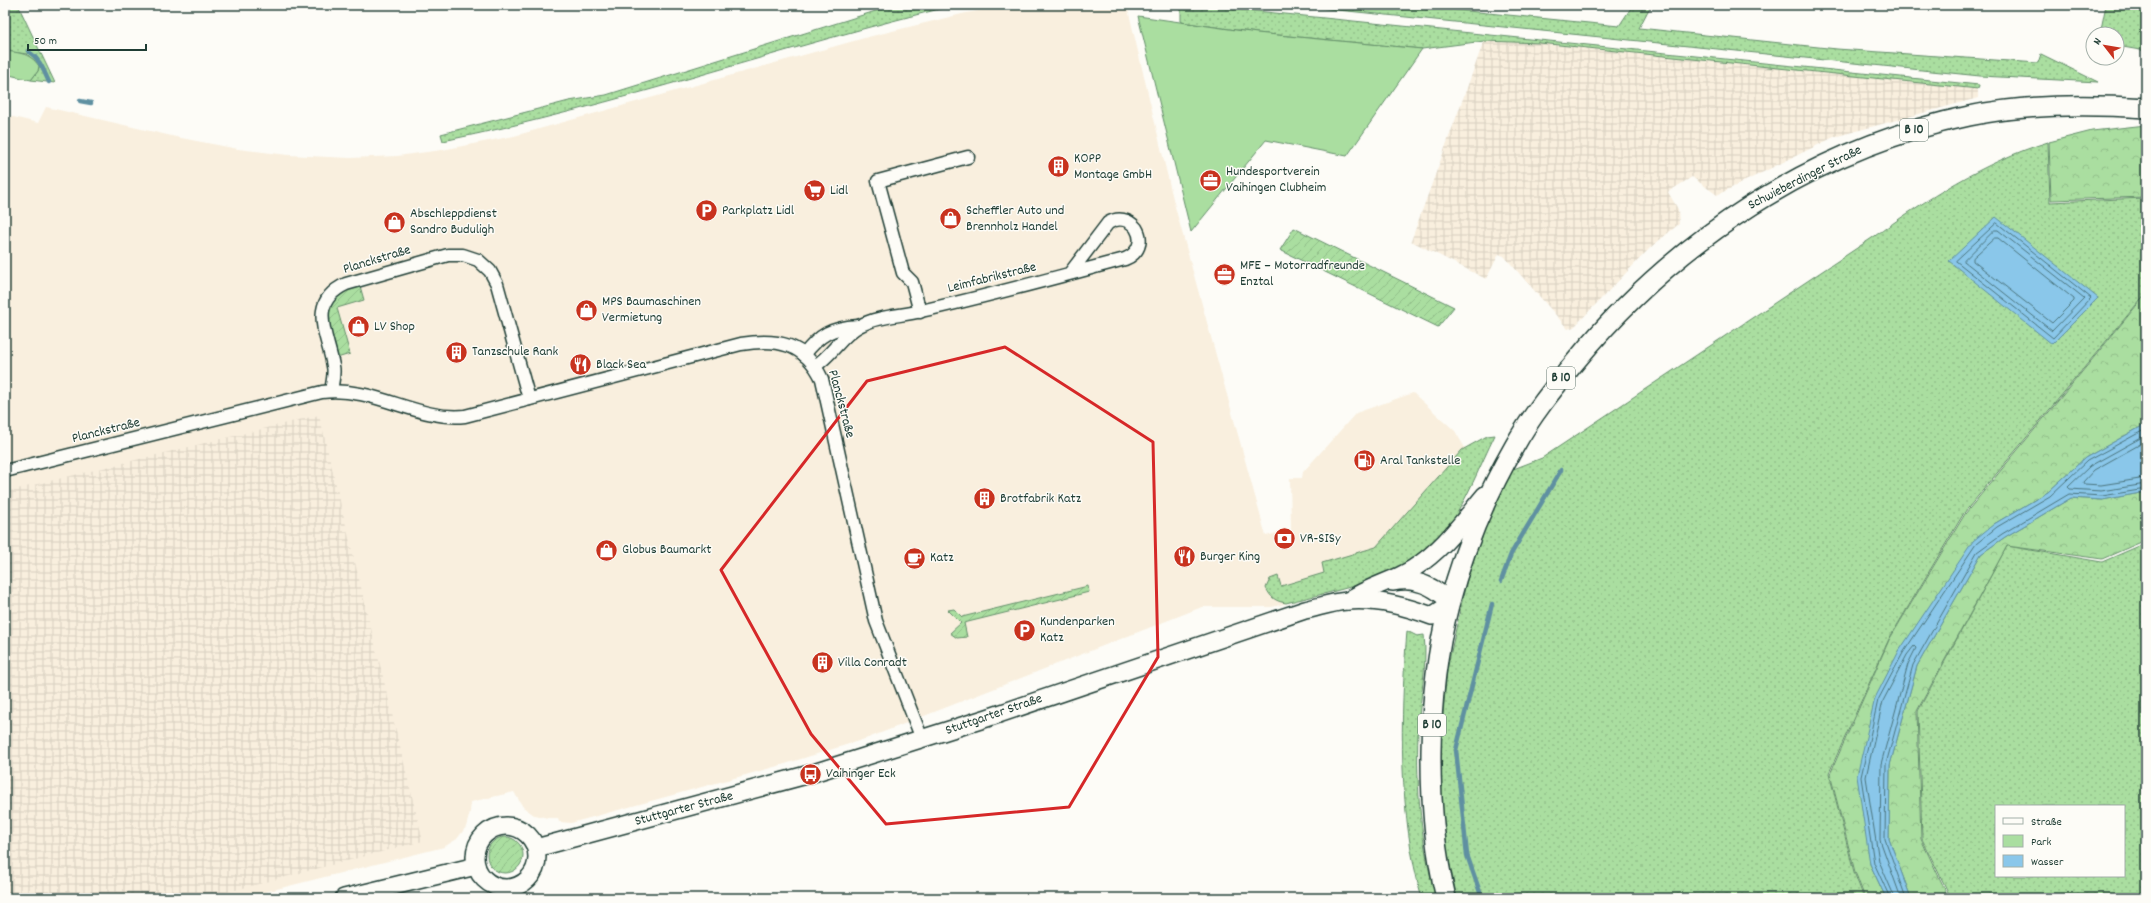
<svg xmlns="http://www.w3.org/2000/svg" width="2151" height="903" font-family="Dekko,sans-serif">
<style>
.built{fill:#f9efde}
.industrial{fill:url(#industrial-grid)}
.grass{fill:url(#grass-dots);stroke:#648e6a;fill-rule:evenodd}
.forest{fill:url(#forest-crowns);stroke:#648e6a}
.park{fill:#aadea0;stroke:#648e6a}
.garden{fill:url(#garden-furrows);stroke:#648e6a}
.water{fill:#8ac7ea;stroke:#5f90a1}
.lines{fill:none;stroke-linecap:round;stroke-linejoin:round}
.shore{stroke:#4a747d;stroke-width:1}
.stream{stroke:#5f90a1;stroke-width:4.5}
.street-casing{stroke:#1f3d34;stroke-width:15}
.secondary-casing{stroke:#1f3d34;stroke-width:20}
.primary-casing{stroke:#1f3d34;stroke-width:22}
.street{stroke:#fdfcf7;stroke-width:12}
.secondary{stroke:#fdfcf7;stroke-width:17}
.primary{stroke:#fdfcf7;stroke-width:19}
.marked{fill:none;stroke:#d62828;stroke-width:3;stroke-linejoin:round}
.labels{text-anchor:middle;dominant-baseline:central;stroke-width:3;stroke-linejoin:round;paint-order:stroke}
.shield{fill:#fdfcf7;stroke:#62766e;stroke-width:1}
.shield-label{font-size:13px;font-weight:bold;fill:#1f3d34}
.poi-label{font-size:14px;fill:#1f3d34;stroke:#fdfcf7;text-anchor:start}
.street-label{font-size:14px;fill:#1f3d34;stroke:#fdfcf7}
</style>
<defs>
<pattern id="industrial-grid" width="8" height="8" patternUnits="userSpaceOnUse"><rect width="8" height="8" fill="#f9efde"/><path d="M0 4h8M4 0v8" fill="none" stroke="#d5cebf"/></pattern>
<pattern id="grass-dots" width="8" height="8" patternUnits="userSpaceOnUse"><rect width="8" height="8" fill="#aadea0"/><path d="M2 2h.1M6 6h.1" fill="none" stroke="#92bf8a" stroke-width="1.8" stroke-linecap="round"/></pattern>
<pattern id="forest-crowns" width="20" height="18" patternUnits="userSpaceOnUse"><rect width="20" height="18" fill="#aadea0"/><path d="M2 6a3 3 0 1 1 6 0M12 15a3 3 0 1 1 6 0" fill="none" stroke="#92bf8a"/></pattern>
<pattern id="garden-furrows" width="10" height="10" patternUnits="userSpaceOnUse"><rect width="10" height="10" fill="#aadea0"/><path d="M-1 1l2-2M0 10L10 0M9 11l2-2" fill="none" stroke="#92bf8a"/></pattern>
</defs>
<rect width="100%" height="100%" fill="#fdfcf7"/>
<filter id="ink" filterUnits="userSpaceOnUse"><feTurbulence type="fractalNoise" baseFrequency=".025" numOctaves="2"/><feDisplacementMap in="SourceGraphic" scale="8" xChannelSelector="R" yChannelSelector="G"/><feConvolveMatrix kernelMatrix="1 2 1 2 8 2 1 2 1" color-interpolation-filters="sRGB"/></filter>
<g filter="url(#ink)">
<path class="built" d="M1012,5h115l47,198 92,333 25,-7 -1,-51h12l1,-6 53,-59 57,-20 42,38 10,17 22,-12 8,-1 -40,80 -113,74 -70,18h-70l-334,131 -83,26 -214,59 -12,-1 -1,-4h-10l-14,-3 -11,-8 -9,-15 -43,10 -1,10 -4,15 -9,12 -13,8 -203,51h-236v-783l33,8 8,-16 130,30 62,12 50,6 62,3 47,-2 45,-6 72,-14 354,-99 98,-24z"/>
<g class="industrial">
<path d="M1484,41l56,2 438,46v9l-144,39 -117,58 -25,-18 -24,15 10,17 1,15 -29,24 -76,79 -6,2 -64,-73 -5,-2 -13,25 -75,-38z"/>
<path d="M319,415l104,426 -218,57h-199l-1,-406z"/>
</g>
<g class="grass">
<path d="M18,5l37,78 -24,-3 7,-9 1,-4 -12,-13 -22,-3v-45z"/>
<path d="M895,5h61c-172,41 -339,101 -513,136l-2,-7 128,-33 37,-6z"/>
<path d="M1181,5h16l782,80 -1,4 -438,-46 -56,-2 -62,8 -165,-16 -76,-11z"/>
<path d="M1289,5h118l212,21 14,-21h18l-12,23 198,21 201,14 3,-9 57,28 -118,-6z"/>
<path d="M2106,5h40v46l-29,-5v-12h-17z"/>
<path d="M2048,142l2,60 96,-4v95l-182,220 -75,126 -60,134 25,99 10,26h-407l-15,-69 -2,-83 7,-76 19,-87 17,-53 28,-60 31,-12 330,-220c55,-39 111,-76 176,-96z"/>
<path d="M1495,435c-15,31 -28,64 -47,93 -32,50 -108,61 -162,75 -11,-2 -15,-5 -20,-15l4,-9 8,-3 3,10 43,-13 -2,-10 54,-16 86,-97 25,-14z"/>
<path d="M2146,543v355h-195l-29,-59 -4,-128 89,-165 95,16zM1996,806h128v70h-128z"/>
<path d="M1407,631l10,5 7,-1c4,32 -5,65 -6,97 -2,55 3,113 18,166h-14c-24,-83 -22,-181 -15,-267z"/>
</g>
<g class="forest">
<path d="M2146,125v72l-95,3 -2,-58 43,-11z"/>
<path d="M2146,294v130l-61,34 -37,34 -54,32 -95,127 -29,213 16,34h-21l-10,-26 -25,-98 59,-134 76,-126z"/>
<path d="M2146,492v48l-44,19 -95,-13 -90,165 4,128 28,59h-38l-22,-59 1,-74 27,-99 64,-112 24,-17 66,-39 31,2z"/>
</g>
<g class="park">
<path d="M1138,16l119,17 165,16 -75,107 -81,-16 -75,92z"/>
<path d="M5,51c15,2 25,2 34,15l-1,5 -7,9 -26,-6z"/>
</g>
<g class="garden">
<path d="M1294,228l160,79 -16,20 -158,-77z"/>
<path d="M360,286l4,14 -27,8 13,46 -13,4c-9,-34 -20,-60 23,-72z"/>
<path d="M1088,586l1,6 -125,31 3,14 -10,1 -7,-5 11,-10 -13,-13 6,-1 8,8z"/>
<circle cx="505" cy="855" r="18"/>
</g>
<g class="water">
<path d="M1996,217l102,81 -46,46 -103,-83z"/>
<path d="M2146,424v68l-44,8 -31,-2 -66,39 -24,17 -64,112 -27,99 -1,74 22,59h-25l-16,-34 -13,-88 18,-78 24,-47 74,-110 21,-17 54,-32 37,-34z"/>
</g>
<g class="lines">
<g class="shore">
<path d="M1997,223l94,75 -38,40 -97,-77z"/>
<path d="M1995,230h3l86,68 -32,33 -88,-70z"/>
<path d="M1995,238h3l76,61v2l-22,22 -79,-62v-3z"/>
<path d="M2146,435l-56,31 -22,21 2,2 31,2 45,-7"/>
<path d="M2146,441l-52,29 -11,12 1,2 17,1 45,-7"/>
<path d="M1890,898l-16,-35 -13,-86 17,-77 25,-47 73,-109 21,-17 53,-31 37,-35 59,-32"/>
<path d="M1895,898l-16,-37 -13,-84 17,-76 24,-46 7,-9 2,2 -8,16 -27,100 -1,76 21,58"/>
<path d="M1906,898l-21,-59 1,-75 27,-99 64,-113 25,-18 67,-40 33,2 44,-7"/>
</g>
<g class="stream">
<path d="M28,51c12,8 15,18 21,31"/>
<path d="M80,101l11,2"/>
<path d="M1501,581l10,-27 50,-84"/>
<path d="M1482,898l-15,-43 -11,-105 36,-146"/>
</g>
<defs>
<g id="street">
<path d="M920,312l-8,-30 -9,-9 -25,-92 90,-24"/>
<path d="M804,355c16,-21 27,-27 54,-29"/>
<path d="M815,366c17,-11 26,-30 44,-40 19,-10 42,-10 62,-15 68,-15 136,-34 204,-52 13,-5 19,-18 11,-31 -7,-9 -18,-11 -28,-5l-38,50"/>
<path d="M331,391c1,-7 4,-17 2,-25 -5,-31 -27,-63 13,-82l102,-29h15l15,5 12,11 7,13 32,115"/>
<path d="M5,471l317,-79c53,-6 95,29 143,24l276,-72c36,-6 64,-1 81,35l54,242 46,118"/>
</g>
<g id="secondary">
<path d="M1393,582c23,-5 41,4 57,20"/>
<path d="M1348,601c20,-15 45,-19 66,-33 29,-18 49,-47 71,-73"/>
<circle cx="506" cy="857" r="31"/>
<path d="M536,848l274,-74 177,-56 318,-108c14,-3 28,-8 42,-9 29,-3 58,5 85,15l17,-11"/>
<path d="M344,898l132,-32"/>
</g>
<path id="primary" d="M1446,898c-21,-88 -20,-205 3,-293 14,-54 37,-109 65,-158 17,-31 39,-58 61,-85 99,-121 239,-214 394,-246 58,-12 118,-12 177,-8"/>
</defs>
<use href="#street" class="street-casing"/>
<use href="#secondary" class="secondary-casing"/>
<use href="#primary" class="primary-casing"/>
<use href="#street" class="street"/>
<use href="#secondary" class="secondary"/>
<use href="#primary" class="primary"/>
</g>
</g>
<path class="marked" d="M1005,347l148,95 5,215 -89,150 -183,17 -75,-90 -90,-164 146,-189z"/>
<defs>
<symbol id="building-disc" viewBox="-11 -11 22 22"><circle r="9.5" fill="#c8321e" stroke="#fdfcf7"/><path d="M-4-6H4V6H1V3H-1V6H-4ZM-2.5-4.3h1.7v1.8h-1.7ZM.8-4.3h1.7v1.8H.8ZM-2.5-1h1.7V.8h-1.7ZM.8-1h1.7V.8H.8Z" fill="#fff"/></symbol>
<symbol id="office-disc" viewBox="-11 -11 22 22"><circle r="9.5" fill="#c8321e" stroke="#fdfcf7"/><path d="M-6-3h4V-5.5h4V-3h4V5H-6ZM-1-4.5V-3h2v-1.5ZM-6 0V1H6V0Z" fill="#fff"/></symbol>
<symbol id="supermarket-disc" viewBox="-11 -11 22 22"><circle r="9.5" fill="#c8321e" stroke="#fdfcf7"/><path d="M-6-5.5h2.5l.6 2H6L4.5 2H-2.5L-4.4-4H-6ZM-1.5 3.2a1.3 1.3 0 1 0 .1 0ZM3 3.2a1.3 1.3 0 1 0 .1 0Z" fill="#fff"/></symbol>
<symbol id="parking-disc" viewBox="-11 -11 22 22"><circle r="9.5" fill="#c8321e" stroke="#fdfcf7"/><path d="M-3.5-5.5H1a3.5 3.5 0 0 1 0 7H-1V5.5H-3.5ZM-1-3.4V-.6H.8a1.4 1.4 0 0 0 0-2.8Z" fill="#fff"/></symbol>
<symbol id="shop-disc" viewBox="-11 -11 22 22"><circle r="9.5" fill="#c8321e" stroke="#fdfcf7"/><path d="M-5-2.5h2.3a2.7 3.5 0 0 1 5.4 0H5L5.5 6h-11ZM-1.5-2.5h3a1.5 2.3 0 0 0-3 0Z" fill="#fff"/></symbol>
<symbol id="restaurant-disc" viewBox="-11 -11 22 22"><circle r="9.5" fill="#c8321e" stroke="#fdfcf7"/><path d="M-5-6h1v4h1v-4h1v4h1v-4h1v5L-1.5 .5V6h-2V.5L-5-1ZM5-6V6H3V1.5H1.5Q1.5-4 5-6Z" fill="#fff"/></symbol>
<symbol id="fuel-disc" viewBox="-11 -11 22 22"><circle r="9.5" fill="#c8321e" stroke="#fdfcf7"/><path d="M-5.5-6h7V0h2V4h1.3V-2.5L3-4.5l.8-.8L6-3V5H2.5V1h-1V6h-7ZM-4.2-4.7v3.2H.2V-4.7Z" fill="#fff"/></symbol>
<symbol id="bank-disc" viewBox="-11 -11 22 22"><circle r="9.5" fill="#c8321e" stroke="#fdfcf7"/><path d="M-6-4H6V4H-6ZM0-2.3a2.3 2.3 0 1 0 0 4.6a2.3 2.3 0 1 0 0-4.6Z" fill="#fff"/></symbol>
<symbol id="cafe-disc" viewBox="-11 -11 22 22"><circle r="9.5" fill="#c8321e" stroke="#fdfcf7"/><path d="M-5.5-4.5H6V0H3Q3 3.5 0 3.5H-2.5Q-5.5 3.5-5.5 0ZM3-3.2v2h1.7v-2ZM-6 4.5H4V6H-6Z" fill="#fff"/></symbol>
<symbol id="bus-disc" viewBox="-11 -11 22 22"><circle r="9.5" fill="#c8321e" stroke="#fdfcf7"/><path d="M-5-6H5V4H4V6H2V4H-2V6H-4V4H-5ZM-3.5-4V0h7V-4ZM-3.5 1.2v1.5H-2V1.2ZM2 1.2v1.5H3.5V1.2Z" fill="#fff"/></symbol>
</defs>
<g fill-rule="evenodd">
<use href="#building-disc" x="1046" y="154" width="25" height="25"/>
<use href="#office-disc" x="1198" y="168" width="25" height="25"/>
<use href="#supermarket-disc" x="802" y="178" width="25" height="25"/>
<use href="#parking-disc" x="694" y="198" width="25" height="25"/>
<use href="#shop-disc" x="938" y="206" width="25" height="25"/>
<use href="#shop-disc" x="382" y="210" width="25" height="25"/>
<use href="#office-disc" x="1212" y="262" width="25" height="25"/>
<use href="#shop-disc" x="574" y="298" width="25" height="25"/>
<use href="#shop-disc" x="346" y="314" width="25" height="25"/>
<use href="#building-disc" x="444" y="340" width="25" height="25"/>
<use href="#restaurant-disc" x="568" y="352" width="25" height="25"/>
<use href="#fuel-disc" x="1352" y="448" width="25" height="25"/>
<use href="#building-disc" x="972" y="486" width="25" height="25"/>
<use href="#bank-disc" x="1272" y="526" width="25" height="25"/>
<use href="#shop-disc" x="594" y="538" width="25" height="25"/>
<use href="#restaurant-disc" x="1172" y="544" width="25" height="25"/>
<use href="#cafe-disc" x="902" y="546" width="25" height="25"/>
<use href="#parking-disc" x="1012" y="618" width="25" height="25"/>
<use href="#building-disc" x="810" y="650" width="25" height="25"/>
<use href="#bus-disc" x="798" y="762" width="25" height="25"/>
</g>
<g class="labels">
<g class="shield">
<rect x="1900" y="119" width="28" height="22" rx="3"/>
<rect x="1547" y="367" width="28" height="22" rx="3"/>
<rect x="1418" y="714" width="28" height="22" rx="3"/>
</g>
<g class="shield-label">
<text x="1914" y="130">B 10</text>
<text x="1561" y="378">B 10</text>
<text x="1432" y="725">B 10</text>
</g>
<g class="poi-label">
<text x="1074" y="159">KOPP<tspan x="1074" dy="16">Montage GmbH</tspan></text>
<text x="1226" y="172">Hundesportverein<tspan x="1226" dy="16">Vaihingen Clubheim</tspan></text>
<text x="830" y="191">Lidl</text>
<text x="722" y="211">Parkplatz Lidl</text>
<text x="966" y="211">Scheffler Auto und<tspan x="966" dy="16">Brennholz Handel</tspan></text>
<text x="410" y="214">Abschleppdienst<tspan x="410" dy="16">Sandro Buduligh</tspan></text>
<text x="1240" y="266">MFE – Motorradfreunde<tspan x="1240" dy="16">Enztal</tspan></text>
<text x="602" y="302">MPS Baumaschinen<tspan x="602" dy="16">Vermietung</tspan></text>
<text x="374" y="327">LV Shop</text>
<text x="472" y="352">Tanzschule Rank</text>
<text x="596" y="365">Black Sea</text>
<text x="1380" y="461">Aral Tankstelle</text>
<text x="1000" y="499">Brotfabrik Katz</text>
<text x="1300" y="539">VR-SISy</text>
<text x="622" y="550">Globus Baumarkt</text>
<text x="1200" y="557">Burger King</text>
<text x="930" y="558">Katz</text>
<text x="1040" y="622">Kundenparken<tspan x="1040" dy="16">Katz</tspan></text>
<text x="838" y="663">Villa Conradt</text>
<text x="826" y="774">Vaihinger Eck</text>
</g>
<g class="street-label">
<text transform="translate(1805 178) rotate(-27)">Schwieberdinger Straße</text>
<text transform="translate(377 260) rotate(-17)">Planckstraße</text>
<text transform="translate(992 278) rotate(-14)">Leimfabrikstraße</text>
<text transform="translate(841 404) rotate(75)">Planckstraße</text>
<text transform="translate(106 431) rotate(-14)">Planckstraße</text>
<text transform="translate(994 715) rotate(-19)">Stuttgarter Straße</text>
<text transform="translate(684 809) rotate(-15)">Stuttgarter Straße</text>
</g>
</g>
<rect width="2151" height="903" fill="none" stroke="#fdfcf7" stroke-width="20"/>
<rect x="10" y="10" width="2131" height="883" fill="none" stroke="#1f3d34" stroke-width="1.5" filter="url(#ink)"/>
<rect x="1995" y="805" width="130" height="72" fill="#fdfcf7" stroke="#a4b0a9"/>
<rect x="2003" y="818" width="20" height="6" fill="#fdfcf7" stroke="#a4b0a9"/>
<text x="2031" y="825" font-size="12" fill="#1f3d34">Straße</text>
<rect x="2003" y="835" width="20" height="12" fill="#aadea0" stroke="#a4b0a9"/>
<text x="2031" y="845" font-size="12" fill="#1f3d34">Park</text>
<rect x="2003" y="855" width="20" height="12" fill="#8ac7ea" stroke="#a4b0a9"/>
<text x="2031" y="865" font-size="12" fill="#1f3d34">Wasser</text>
<g transform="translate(2105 46) rotate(301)"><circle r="19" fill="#fdfcf7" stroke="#a4b0a9"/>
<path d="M0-3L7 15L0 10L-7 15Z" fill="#c8321e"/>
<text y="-6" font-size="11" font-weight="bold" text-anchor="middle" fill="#1f3d34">N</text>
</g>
<path d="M28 44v6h118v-6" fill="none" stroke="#1f3d34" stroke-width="2"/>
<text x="34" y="44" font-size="12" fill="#1f3d34" stroke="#fdfcf7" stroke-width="3" paint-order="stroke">50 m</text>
</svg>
